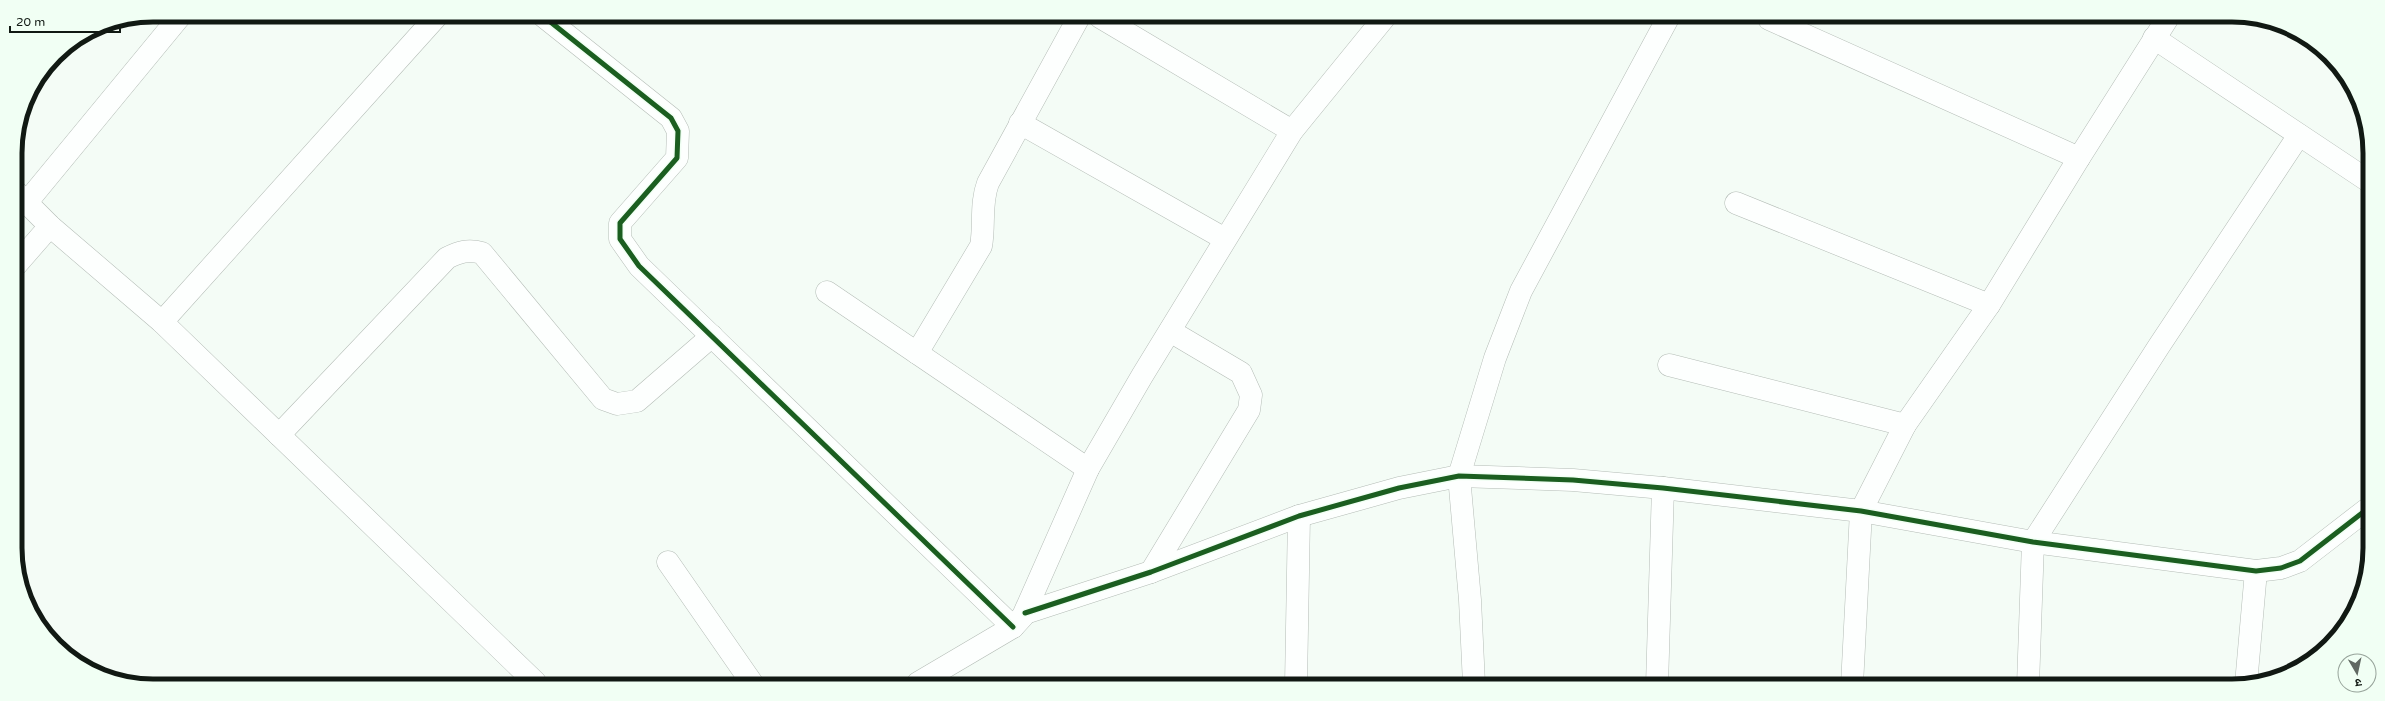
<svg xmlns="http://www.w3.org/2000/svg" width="2385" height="701" font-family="'Varela Round','Noto Sans Devanagari',sans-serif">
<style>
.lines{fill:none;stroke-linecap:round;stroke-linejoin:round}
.minor-casing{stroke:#b4bcb6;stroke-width:23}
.minor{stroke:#fdfffe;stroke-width:22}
.cycleway-casing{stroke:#f1fff4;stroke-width:8}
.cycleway{stroke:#1b5e20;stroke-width:5}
.rim{fill:none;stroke:#111913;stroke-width:5}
</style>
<rect width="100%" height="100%" fill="#f4fcf6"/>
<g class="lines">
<defs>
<g id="minor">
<path d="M543,16l128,102 7,13 -1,27 -57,65v16l19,27 374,361"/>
<path d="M1100,17l192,114"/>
<path d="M1769,19l310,139"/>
<path d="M2154,38l213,142"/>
<path d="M1020,123l205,116"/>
<path d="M16,192l34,34 112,96 373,360"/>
<path d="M27,202l154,-187"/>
<path d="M1736,203l253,102"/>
<path d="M16,265l34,-39"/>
<path d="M827,292l261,177"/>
<path d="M162,322l275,-306"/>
<path d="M917,353l64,-107c4,-21 -1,-42 7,-63l91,-166"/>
<path d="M1669,365l236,60"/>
<path d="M279,435l168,-177c12,-6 21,-9 35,-5l121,146 14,5 20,-3 75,-65"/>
<path d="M668,562l84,121"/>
<path d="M1151,572l98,-162 2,-15 -10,-22 -71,-42"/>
<path d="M1025,613l126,-41 148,-56 100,-28 60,-12 114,4 90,8 198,23 172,31 223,29 25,-3 19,-7 66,-51"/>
<path d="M918,683l95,-56 10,-11 65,-147 54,-93 150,-245 92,-113"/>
<path d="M1296,684l3,-168"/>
<path d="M1474,684l-4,-84 -11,-124 36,-118 26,-67 147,-273"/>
<path d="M2246,684l10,-113"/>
<path d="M1657,685l6,-197"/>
<path d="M1852,685l9,-174 44,-86 84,-120 90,-147 88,-139"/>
<path d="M2028,685l5,-143 126,-196 140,-211"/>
</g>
</defs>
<use href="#minor" class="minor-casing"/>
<use href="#minor" class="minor"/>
<defs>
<g id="cycleway">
<path d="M543,16l128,102 7,13 -1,27 -57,65v16l19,27 374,361"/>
<path d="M1025,613l126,-41 148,-56 100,-28 60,-12 114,4 90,8 198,23 172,31 223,29 25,-3 19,-7 66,-51"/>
</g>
</defs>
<use href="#cycleway" class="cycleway-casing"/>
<use href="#cycleway" class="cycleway"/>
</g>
<path d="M0 0H2385V701H0ZM153 22H2232A131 131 0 0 1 2363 153V548A131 131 0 0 1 2232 679H153A131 131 0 0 1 22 548V153A131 131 0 0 1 153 22Z" fill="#f1fff4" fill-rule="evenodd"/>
<path class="rim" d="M153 22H2232A131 131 0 0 1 2363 153V548A131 131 0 0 1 2232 679H153A131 131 0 0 1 22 548V153A131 131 0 0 1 153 22Z"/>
<g transform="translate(2357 673) rotate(171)"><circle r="19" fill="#f1fff4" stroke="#97a39a"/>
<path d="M0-3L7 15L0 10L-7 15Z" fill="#606862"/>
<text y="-6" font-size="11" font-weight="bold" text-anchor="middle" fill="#111913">उ</text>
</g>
<path d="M10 26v6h110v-6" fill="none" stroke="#111913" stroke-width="2"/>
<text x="16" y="26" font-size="12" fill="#111913" stroke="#f1fff4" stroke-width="3" paint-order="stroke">20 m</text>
</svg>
